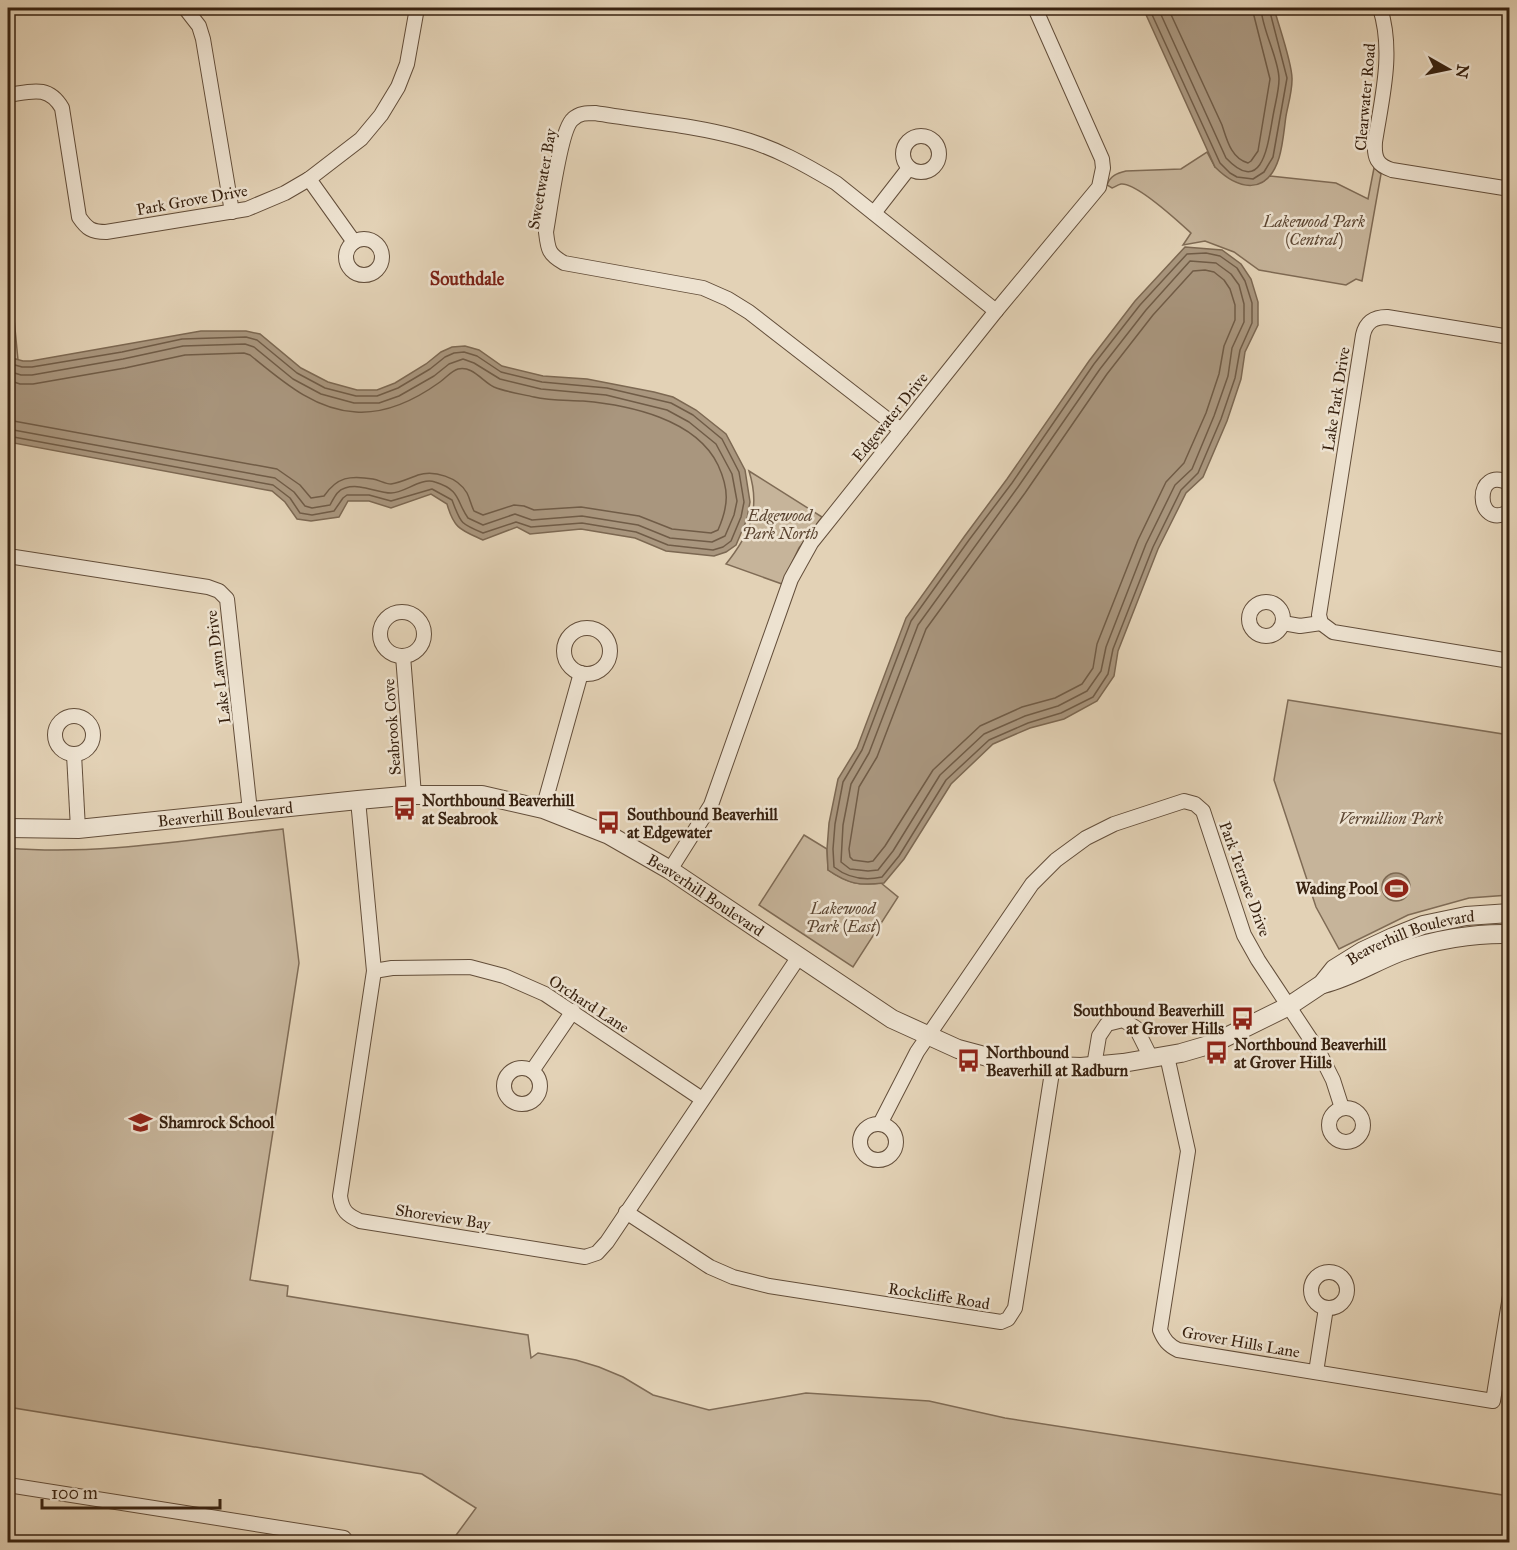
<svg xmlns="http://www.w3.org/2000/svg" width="1517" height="1550" font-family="'IM FELL Great Primer',serif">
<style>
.green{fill:#c6b49a;stroke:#7f6b55;stroke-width:1.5}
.water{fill:#a9967e;stroke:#7c6852;stroke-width:1.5}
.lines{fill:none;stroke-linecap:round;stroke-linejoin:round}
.shore{stroke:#705c47;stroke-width:1.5}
.minor-casing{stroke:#634e3a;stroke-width:16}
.tertiary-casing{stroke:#634e3a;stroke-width:20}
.minor{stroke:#ede2d0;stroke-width:14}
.tertiary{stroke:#ede2d0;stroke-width:18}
.labels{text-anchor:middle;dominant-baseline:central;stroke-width:5;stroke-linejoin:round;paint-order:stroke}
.street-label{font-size:16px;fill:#382210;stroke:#ede2d0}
.park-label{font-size:16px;font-style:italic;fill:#5c4632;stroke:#ede2d0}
.poi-label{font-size:16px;font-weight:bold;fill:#382210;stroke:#ede2d0;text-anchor:start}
.neighbourhood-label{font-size:18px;font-weight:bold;fill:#7a1f14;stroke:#ede2d0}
</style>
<rect width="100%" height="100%" fill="#e3d2b6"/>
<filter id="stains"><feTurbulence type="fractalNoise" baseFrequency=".00333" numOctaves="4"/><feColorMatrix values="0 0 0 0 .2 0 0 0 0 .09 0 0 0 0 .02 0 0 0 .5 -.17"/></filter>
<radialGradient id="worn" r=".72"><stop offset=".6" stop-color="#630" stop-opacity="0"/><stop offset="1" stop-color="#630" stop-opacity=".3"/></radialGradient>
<g class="green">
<path d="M1207,152l8,15 49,14 5,-5 67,7 32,16 6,-31 7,6 -19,107 -6,-2 -10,6 -87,-15 -25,-18 -29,-11 -22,4 8,-12c-12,-11 -55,-51 -70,-49 -4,1 -6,3 -9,4l-5,-3c3,-9 10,-12 19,-14l55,-2z"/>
<path d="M8,256l10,104 -10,-3z"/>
<path d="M749,471l73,46 -23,31 -17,36 -56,-20c24,-30 35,-55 23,-93z"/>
<path d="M1288,700l221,35v160l-40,3 -61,17 -69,34 -23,-42 -42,-127z"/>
<path d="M283,829l16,134 -49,317 38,6 -1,10 241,39 3,23 7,-5 38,7 23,7 24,10 30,18 56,15 97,-17 123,8 76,17 504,78v46h-1058l25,-34 -54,-34 -414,-67v-559c91,8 184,-9 275,-19z"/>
<path d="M804,835l23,14 1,21c18,13 31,16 53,13l17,14 -45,70 -94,-62z"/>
</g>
<g class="water">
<path d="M1143,8h131c4,16 19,57 18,72 0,12 -4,25 -6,36 -2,14 -3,29 -7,42 -12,38 -41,32 -64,9z"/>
<path d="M1185,247l37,3 19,14 10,15 7,23v23l-13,27 -4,27 -14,42 -24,56 -17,16 -28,56 -40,102 -4,25 -17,25 -33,18 -34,9 -37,16 -42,40 -47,75 -20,24c-25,3 -35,1 -56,-13l-1,-21 2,-26 9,-44 19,-31 49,-130 58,-81 43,-58 82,-118 46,-60z"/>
<path d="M201,331h45l14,3 41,34 27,14 29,8h20l18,-7 31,-19 15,-12 11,-5 13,-1 14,4 23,16 41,10 44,3 67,13 19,5 23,13 30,24 19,36 5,32 -3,17 -11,26 -10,7 -12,4 -48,-5 -31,-13 -54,-9 -51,5 -13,-7 -34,13c-22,-10 -29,-11 -36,-36l-16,-10 -40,14 -22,-7h-21l-9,16 -28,4 -14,-2 -12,-17 -13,-11 -264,-49v-85l15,4h8z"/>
<circle cx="1396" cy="887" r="14"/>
</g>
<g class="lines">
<g class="shore">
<path d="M1149,8l71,155 10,10 7,4 16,2 11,-7 9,-15 14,-79 -18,-70"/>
<path d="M1158,8l68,150c37,39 42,-15 47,-42 2,-12 6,-25 6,-37 0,-20 -17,-49 -18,-71"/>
<path d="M1168,8l54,117c5,15 9,33 26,38l3,-2 7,-10 12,-72 -18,-71"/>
<path d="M1206,253l14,3 17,12 8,13 7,22v20l-12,27 -5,28 -14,41 -23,54 -17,17 -28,57 -40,102 -5,25 -15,23 -32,16 -33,10 -39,17 -43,40 -47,76 -17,21c-18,4 -34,1 -48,-10l-1,-18 2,-25 8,-42 19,-32 49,-129 58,-81 43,-57 82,-119 46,-59 47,-51z"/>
<path d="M1190,261l26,2 15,11 8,11 5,19v18l-12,26 -4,28 -14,40 -22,53 -17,16 -29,59 -40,103 -5,24 -14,20 -29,15 -33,10 -41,18 -44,41 -47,76 -15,19 -10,1 -18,-2 -9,-7 2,-37 8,-41 18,-31 49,-128 100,-138 82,-118 46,-59z"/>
<path d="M1205,270l9,2 10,8 6,9 5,16v15l-11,26 -5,28 -13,39 -22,50 -18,19 -28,58 -41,104 -4,24 -11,16 -27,14 -33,9 -42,19 -47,44 -48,76 -12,15 -5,1 -15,-2 -3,-3 -1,-8 10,-62 18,-30 49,-128 99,-136 82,-119 46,-59 40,-44z"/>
<path d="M8,363l14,4h10l90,-15 60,-13 64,-2 11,3 40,33 28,15 31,8h21l21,-8 32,-19 15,-12 9,-4 10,-1 13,4 24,16 41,10 65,6 64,15 22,12 29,24 17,33 5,30 -3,15 -10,24 -8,6 -10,3 -45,-5 -32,-13 -54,-9 -51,4 -15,-5 -33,11c-24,-10 -22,-10 -31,-33l-20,-11 -41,12 -22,-6h-22l-4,3 -9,13 -22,4 -12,-2 -10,-15 -17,-13 -265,-49"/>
<path d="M8,371l13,4h11l91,-16 60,-13 62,-2 9,3 39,32 28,15 33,9h25l20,-7 35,-20 15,-12 14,-5 11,4 26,16 41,10 65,6 61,15 22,12 27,22 16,30 5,27 -3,14 -9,21 -13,6 -42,-4 -32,-13 -56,-9 -50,4 -17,-6 -32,11 -15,-7c-12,-17 -7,-28 -33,-36 -14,-5 -30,11 -44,11 -14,0 -30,-10 -46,-5 -8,2 -11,10 -15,17l-18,3 -7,-2 -11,-14 -19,-14 -267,-49"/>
<path d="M8,380l12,4h13l92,-16 60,-13 59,-2 6,2c31,25 64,55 106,57 31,2 59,-12 84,-30 6,-4 11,-11 18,-13 14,-4 25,13 36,18 12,5 27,7 40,10 16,4 33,3 49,4 46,4 113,18 135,64 11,24 11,40 0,65l-7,3 -39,-4 -33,-13 -58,-9 -47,3 -10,-4 -10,-1 -31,10 -9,-4c-3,-6 -4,-12 -7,-18 -9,-16 -33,-23 -49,-18 -8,3 -19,8 -27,9 -6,0 -12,-4 -18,-5 -23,-4 -36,-2 -49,17l-13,2 -11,-13 -23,-16 -269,-49"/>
</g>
<defs>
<g id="minor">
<path d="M185,8l14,18 4,13 29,173"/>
<path d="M1380,8c14,44 2,89 -5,134 -1,16 2,23 17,28l118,19"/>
<path d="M8,95c22,-3 40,-11 54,13l17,109c8,12 13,15 27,15l141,-23 38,-16 24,-14 52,-40 20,-24 17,-28 9,-23 10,-56"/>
<circle cx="921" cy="154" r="18"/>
<path d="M309,179l45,63"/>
<path d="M874,213l35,-45"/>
<circle cx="364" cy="257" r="18"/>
<path d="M1510,337l-123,-20c-13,0 -21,5 -24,18l-44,280 2,8 12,9 177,29"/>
<path d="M901,430l-152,-118 -21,-13 -25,-11 -139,-25c-16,-9 -16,-14 -18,-31 4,-21 14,-103 27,-113 6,-6 14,-6 22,-6 48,8 98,12 145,25 34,9 66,27 96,45l160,128"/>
<path d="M1510,484c-37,-22 -36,49 0,27"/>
<path d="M8,556l200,31 11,4 8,8 23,212"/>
<circle cx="1266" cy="619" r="17"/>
<circle cx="402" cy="634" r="22"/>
<path d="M1283,623l17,3 21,-3"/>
<circle cx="587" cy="651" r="23"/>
<path d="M403,656l11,139"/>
<circle cx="74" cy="735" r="19"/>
<path d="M74,754l4,75"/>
<path d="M358,800l16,171 -34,225c2,15 7,19 20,25l225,36 12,-4 10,-11 191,-284"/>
<path d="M543,809l38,-136"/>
<path d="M670,870l41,-65 80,-226 20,-36 185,-232 103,-124 4,-19 -1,-9 -67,-151"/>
<path d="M374,971l18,-3 78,-1 34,9 41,18 157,105"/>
<path d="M1167,1056l21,95 -28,179c4,10 8,15 18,20l315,51 17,-105"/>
<path d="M1094,1066l5,-30 8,-12 16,-4 13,8 15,30"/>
<circle cx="522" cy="1086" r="18"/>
<path d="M532,1071l41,-60"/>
<circle cx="1346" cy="1125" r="17"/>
<circle cx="878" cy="1142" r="18"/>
<path d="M880,1124l37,-72 115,-168 24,-24 30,-22 28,-14 70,-23 11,3 8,7 41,124 14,25 61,92 14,28 9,28"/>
<path d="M626,1212l84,55 23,10 36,9 232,36 7,-3 7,-11 38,-242"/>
<circle cx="1329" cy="1290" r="18"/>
<path d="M1316,1372l10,-64"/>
<path d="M8,1485l336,53 3,4"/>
</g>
<g id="tertiary">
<path id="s1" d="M8,828l70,1 280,-29 56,-5h68l61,14 66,26 61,35 222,149 66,30 30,8 65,9 28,1 42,-4 58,-10 31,-9 77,-38 33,-22 12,-15 29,-18 30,-14 30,-12 43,-9 44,-3"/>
<path d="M1323,984c28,-7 51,-22 77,-32 33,-12 74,-19 110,-18"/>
</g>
</defs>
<use href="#minor" class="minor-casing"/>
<use href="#tertiary" class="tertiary-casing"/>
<use href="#minor" class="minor"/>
<use href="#tertiary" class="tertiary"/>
</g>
<defs>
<symbol id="bus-bare" viewBox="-9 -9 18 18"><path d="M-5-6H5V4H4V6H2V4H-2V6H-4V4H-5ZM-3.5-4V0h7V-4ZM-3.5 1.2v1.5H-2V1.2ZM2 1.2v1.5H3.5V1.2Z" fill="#8f2418" stroke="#ede2d0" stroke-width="2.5" paint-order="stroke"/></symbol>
<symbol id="stadium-bare" viewBox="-9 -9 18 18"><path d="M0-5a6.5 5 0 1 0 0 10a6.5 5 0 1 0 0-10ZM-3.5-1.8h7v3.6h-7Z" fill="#8f2418" stroke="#ede2d0" stroke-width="2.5" paint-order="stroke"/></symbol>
<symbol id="school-bare" viewBox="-9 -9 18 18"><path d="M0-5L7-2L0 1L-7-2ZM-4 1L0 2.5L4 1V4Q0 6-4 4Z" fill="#8f2418" stroke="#ede2d0" stroke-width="2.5" paint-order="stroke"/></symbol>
</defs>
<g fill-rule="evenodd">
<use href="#bus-bare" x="388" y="792" width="33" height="33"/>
<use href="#bus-bare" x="592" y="806" width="33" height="33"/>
<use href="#stadium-bare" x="1380" y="872" width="33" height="33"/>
<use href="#bus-bare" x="1226" y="1002" width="33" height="33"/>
<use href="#bus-bare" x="1200" y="1036" width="33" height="33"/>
<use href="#bus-bare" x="952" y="1044" width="33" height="33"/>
<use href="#school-bare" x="124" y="1106" width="33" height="33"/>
</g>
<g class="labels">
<g class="street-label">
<text transform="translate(1365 97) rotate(-85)">Clearwater Road</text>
<text transform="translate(542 179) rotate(-80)">Sweetwater Bay</text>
<text transform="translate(192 200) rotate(-10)">Park Grove Drive</text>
<text transform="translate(1336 399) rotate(-81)">Lake Park Drive</text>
<text transform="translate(890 417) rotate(-51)">Edgewater Drive</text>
<text transform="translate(218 667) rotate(-97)">Lake Lawn Drive</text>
<text transform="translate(392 727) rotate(-94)">Seabrook Cove</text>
<text stroke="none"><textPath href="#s1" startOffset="218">Beaverhill Boulevard</textPath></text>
<text transform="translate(1245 879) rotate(70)">Park Terrace Drive</text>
<text stroke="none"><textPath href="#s1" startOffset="723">Beaverhill Boulevard</textPath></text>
<text stroke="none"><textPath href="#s1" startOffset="1506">Beaverhill Boulevard</textPath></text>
<text transform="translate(589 1004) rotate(33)">Orchard Lane</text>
<text transform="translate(443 1217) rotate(9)">Shoreview Bay</text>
<text transform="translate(939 1296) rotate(9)">Rockcliffe Road</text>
<text transform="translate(1241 1342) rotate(10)">Grover Hills Lane</text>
</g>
<g class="park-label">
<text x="1314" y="221">Lakewood Park<tspan x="1314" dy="18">(Central)</tspan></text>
<text x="780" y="515">Edgewood<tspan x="780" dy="18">Park North</tspan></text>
<text x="1391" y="818">Vermillion Park</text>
<text x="843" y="908">Lakewood<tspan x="843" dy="18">Park (East)</tspan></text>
</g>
<g class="poi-label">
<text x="422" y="800">Northbound Beaverhill<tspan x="422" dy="18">at Seabrook</tspan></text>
<text x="627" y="814">Southbound Beaverhill<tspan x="627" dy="18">at Edgewater</tspan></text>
<text x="1378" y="888" text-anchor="end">Wading Pool</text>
<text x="1224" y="1010" text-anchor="end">Southbound Beaverhill<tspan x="1224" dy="18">at Grover Hills</tspan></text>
<text x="1234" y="1044">Northbound Beaverhill<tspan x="1234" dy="18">at Grover Hills</tspan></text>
<text x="986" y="1052">Northbound<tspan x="986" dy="18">Beaverhill at Radburn</tspan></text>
<text x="159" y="1122">Shamrock School</text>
</g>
<g class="neighbourhood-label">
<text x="467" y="279">Southdale</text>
</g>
</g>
<rect width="1517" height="1550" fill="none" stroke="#e3d2b6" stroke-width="30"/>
<rect x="9" y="9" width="1499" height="1532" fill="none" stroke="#382210" stroke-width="3"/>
<rect x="15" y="15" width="1487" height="1520" fill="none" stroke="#382210" stroke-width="1.5"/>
<g transform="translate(1448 69) rotate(99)" stroke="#ede2d0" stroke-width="4.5" paint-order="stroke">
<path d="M0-4.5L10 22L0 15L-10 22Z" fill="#382210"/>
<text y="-9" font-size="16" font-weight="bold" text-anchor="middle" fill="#382210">N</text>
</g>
<path d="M42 1499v9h178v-9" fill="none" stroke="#382210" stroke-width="3"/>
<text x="51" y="1499" font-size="18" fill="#382210" stroke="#ede2d0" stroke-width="4.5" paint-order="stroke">100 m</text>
<rect width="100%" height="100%" filter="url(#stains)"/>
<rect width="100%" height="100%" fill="url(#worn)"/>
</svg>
